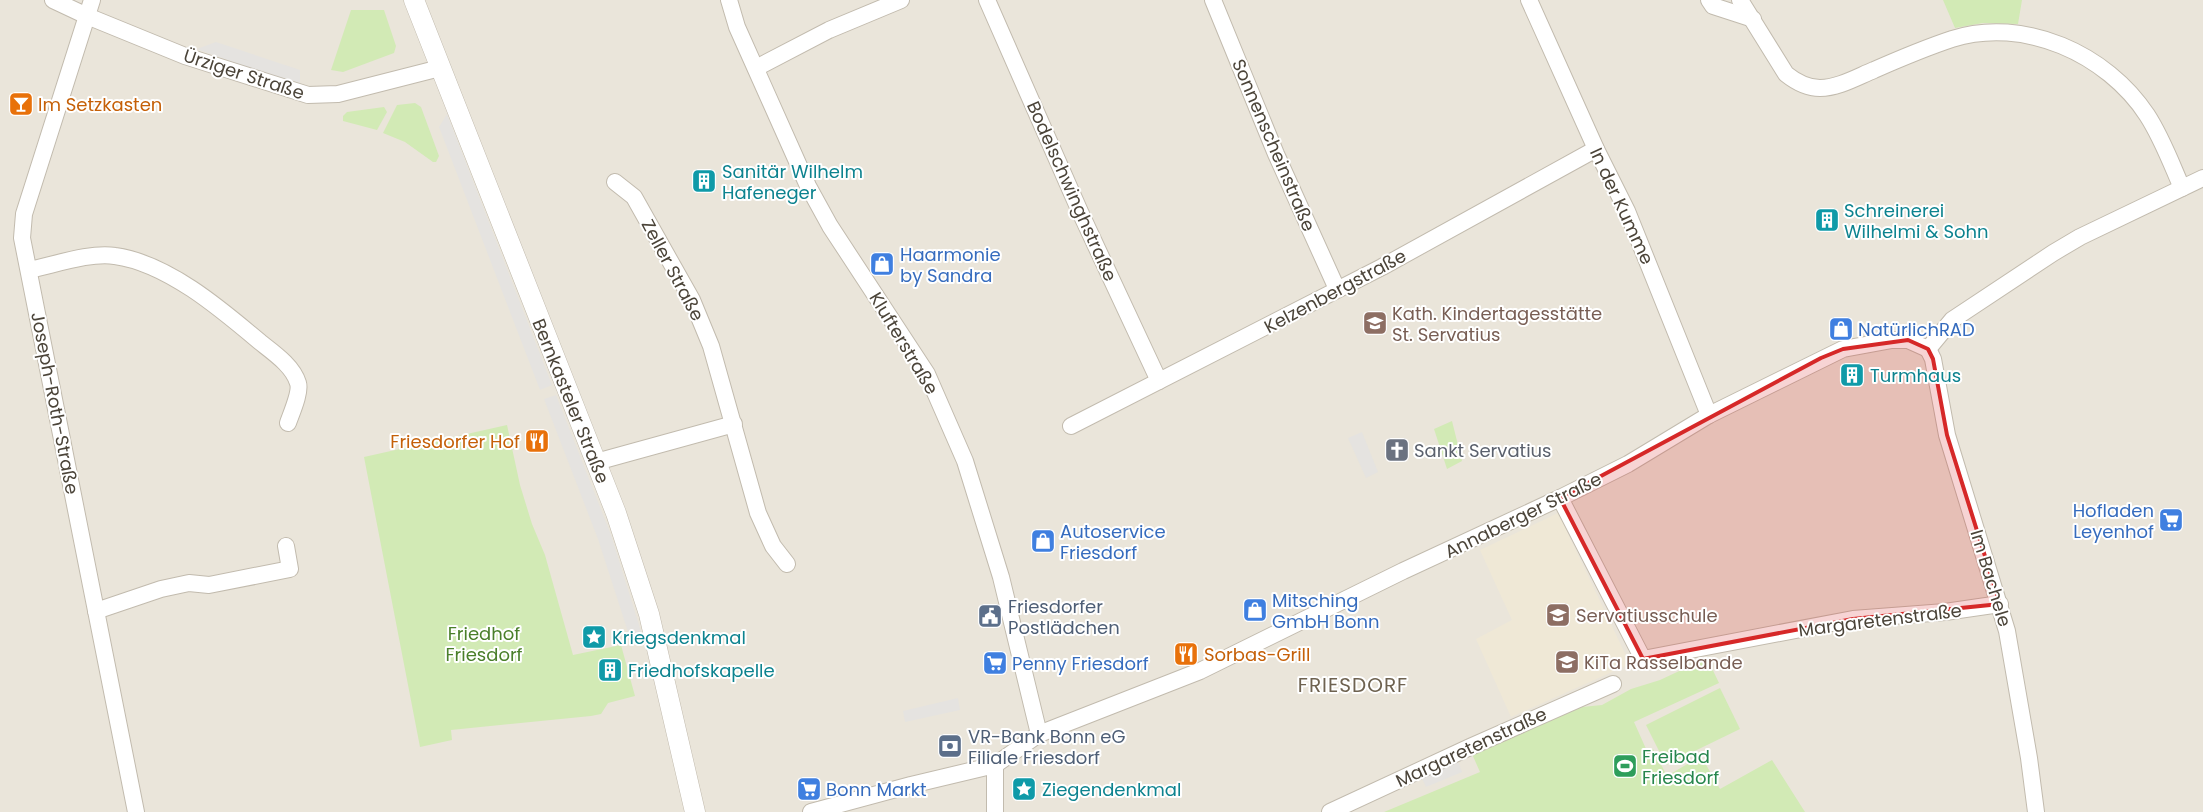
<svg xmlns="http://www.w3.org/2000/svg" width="2203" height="812" font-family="Poppins,sans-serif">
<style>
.residential{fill:#eae5da}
.education{fill:#efe8d6}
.green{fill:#d2eab5}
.parking{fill:#e5e3e0}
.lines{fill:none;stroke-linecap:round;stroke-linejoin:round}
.minor-casing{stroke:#c2bbae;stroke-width:18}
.tertiary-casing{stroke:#c2bbae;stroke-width:21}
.minor{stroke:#fff;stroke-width:16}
.tertiary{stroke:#fff;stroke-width:20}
.marked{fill:#d62828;fill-opacity:0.2;stroke:#d62828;stroke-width:4;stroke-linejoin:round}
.labels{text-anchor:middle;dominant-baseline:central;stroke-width:4;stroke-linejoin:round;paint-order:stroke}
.street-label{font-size:18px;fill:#4b4439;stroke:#fff}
.food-label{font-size:18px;fill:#c56008;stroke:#fff;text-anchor:start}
.culture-label{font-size:18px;fill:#0d838f;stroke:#fff;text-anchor:start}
.shop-label{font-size:18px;fill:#366cbe;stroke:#fff;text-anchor:start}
.education-label{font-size:18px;fill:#785e54;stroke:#fff;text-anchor:start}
.worship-label{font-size:18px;fill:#5b616d;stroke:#fff;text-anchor:start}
.service-label{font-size:18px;fill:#4e5e75;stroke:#fff;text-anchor:start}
.park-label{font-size:18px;fill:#4a7f2a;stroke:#fff}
.leisure-label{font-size:18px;fill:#27864d;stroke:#fff;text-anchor:start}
.quarter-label{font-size:20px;letter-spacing:1px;fill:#6e6250;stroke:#fff}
</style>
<rect width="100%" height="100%" fill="#f6f3ec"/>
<rect class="residential" x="0" y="0" width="2203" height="812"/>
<path class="education" d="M1558,513l72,151 -119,53 -35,-78 36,-19 -32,-70z"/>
<g class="green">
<path d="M1943,0h79l-4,24 -35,-1 -28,5z"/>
<path d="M351,10h33l12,36 -2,7 -51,19 -12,-2z"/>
<path d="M415,103l6,4 18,49 -3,6h-3l-28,-20 -22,-9 14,-28z"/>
<path d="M384,107l3,5 -10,18 -34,-9v-5l4,-4z"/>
<path d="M1452,421l10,40 -15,8 -13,-40z"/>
<path d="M507,425l13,60 12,39 13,31 28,100 48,-10 14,51 -27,7 -7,11 -10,2 -140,14 1,10 -32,7 -56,-290z"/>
<path d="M1707,658l12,25 -85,39 13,29 6,-2 14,27 34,-20 19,33 52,-29 33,52h-421l96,-40 -8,-18 110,-47 20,-2 29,-16 29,-9z"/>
<path d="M1720,688l20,41 -74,36 -20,-40z"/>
</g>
<g class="parking">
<path d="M216,42l84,28v13l-40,-11 -63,-23z"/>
<path d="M447,114l105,271 -12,5 -101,-263z"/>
<path d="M556,395l55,140 32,103 -12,3 -33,-102 -54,-140z"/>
<path d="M1362,432l16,40 -12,6 -18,-40z"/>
<path d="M958,698l2,12 -55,12 -2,-11z"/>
<path d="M1457,759l5,13 -36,15 -6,-13z"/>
</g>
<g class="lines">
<defs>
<g id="minor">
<path d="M53,0l34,16 98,40 123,39 30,-1 102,-26"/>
<path d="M92,0l-68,214 -2,24 114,574"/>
<path d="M729,0l8,27 71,159 22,40 97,148 38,87 36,116 38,157"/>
<path d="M987,0l94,214 78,167"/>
<path d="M1213,0l63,154 61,135"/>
<path d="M1529,0l67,149 31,62 82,204"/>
<path d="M1709,0l4,6 40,13"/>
<path d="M1740,0l46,74c10,8 21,14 34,14 18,0 37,-11 54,-18 25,-11 51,-22 78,-31 72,-23 155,15 195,76 15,23 24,48 35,73"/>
<path d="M756,68l73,-38 72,-30"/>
<path d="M615,182l19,15 58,103 19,46 47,167 15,33 14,18"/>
<path d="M29,270c25,-5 61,-18 86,-14 52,7 106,53 145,86 14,11 33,24 38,41 3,9 -7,31 -10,40"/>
<path d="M1928,349l5,10 14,76 60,196 22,127 7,54"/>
<path d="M1928,349l24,-29 101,-67 27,-16 123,-59"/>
<path d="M1071,426l311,-159 214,-118"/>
<path d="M596,462l138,-38"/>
<path d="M1560,498l83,161 210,-40 92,-7 55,-8"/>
<path d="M96,611l65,-22 28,-6 20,2 81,-16 -4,-23"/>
<path d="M811,812l100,-27 84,-20 44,-31 161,-63 203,-100 157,-73 68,-34 81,-49 134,-66 49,-9h16l20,9"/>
<path d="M995,812v-47"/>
<path d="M1330,812l140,-65 143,-63"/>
</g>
<path id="tertiary" d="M414,0l202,513 33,101 46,198"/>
</defs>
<use href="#minor" class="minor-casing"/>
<use href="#tertiary" class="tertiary-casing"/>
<use href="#minor" class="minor"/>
<use href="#tertiary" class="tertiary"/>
</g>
<path class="marked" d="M1908,340l20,9 5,10 14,76 53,169 -147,15 -210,40 -83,-161 261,-140 22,-9z"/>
<defs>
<symbol id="bar-square" viewBox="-11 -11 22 22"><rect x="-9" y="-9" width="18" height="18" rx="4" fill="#e8710a" stroke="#fff"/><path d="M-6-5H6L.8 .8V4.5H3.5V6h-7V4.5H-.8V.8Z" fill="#fff"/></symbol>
<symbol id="building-square" viewBox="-11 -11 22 22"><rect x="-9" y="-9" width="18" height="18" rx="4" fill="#0f9aa8" stroke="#fff"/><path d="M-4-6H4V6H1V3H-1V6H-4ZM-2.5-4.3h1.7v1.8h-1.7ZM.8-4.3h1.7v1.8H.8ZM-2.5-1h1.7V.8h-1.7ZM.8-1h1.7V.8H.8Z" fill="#fff"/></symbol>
<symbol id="shop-square" viewBox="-11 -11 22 22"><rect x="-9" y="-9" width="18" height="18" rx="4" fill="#3f7fe0" stroke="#fff"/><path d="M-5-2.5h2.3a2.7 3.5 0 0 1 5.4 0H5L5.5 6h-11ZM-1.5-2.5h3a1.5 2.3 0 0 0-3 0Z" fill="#fff"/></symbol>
<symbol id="school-square" viewBox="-11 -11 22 22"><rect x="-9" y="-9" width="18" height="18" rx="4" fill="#8d6e63" stroke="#fff"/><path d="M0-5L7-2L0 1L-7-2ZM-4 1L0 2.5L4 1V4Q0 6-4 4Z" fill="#fff"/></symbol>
<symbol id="restaurant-square" viewBox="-11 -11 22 22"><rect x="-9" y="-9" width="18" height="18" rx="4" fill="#e8710a" stroke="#fff"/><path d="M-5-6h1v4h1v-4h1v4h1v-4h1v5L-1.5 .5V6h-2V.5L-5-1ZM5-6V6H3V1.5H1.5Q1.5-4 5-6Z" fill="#fff"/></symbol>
<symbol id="church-square" viewBox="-11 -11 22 22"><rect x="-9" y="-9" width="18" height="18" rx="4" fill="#6b7280" stroke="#fff"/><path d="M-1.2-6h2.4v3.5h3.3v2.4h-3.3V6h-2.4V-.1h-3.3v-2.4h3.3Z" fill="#fff"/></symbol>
<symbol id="supermarket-square" viewBox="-11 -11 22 22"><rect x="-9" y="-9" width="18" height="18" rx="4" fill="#3f7fe0" stroke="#fff"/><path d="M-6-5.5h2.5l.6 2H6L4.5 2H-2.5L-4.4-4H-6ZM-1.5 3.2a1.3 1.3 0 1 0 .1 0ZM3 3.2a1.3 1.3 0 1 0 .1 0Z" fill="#fff"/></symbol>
<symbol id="civic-square" viewBox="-11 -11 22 22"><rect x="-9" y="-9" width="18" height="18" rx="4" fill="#5c6f8a" stroke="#fff"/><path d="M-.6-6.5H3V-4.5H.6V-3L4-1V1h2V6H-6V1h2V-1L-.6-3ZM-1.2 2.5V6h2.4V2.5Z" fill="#fff"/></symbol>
<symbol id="sight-square" viewBox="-11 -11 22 22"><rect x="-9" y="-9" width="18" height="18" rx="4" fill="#0f9aa8" stroke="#fff"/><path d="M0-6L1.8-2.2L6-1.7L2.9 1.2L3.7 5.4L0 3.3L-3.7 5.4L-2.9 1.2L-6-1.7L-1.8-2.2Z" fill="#fff"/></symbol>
<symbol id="bank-square" viewBox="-11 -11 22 22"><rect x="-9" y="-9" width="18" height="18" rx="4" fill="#5c6f8a" stroke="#fff"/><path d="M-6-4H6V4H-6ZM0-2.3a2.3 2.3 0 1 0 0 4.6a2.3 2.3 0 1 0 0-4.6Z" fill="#fff"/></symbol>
<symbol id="stadium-square" viewBox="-11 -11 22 22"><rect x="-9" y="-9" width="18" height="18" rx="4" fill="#2e9e5b" stroke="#fff"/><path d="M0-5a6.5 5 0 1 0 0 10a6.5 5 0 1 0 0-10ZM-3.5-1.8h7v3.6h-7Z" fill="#fff"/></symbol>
</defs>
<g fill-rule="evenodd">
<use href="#bar-square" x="7" y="90" width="28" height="28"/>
<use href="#building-square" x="690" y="167" width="28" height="28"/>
<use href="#building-square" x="1813" y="206" width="28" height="28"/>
<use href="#shop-square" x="868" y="250" width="28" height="28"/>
<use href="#school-square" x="1361" y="309" width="28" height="28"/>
<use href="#shop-square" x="1827" y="315" width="28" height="28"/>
<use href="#building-square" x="1838" y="361" width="28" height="28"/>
<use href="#restaurant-square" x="523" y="427" width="28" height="28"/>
<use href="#church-square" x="1383" y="436" width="28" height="28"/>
<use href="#supermarket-square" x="2157" y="506" width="28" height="28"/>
<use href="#shop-square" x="1029" y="527" width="28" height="28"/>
<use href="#shop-square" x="1241" y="596" width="28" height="28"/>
<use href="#school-square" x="1544" y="601" width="28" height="28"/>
<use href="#civic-square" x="976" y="602" width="28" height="28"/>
<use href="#sight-square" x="580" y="623" width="28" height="28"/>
<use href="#restaurant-square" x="1172" y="640" width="28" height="28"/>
<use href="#school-square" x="1553" y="648" width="28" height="28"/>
<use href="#supermarket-square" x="981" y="649" width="28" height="28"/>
<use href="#building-square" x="596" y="656" width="28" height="28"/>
<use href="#bank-square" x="936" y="732" width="28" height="28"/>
<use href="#stadium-square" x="1611" y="752" width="28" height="28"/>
<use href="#supermarket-square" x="795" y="775" width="28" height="28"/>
<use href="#sight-square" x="1010" y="775" width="28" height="28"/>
</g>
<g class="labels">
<g class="street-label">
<text transform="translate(244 74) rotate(18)">Ürziger Straße</text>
<text transform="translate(1274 145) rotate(67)">Sonnenscheinstraße</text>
<text transform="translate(1072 191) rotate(66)">Bodelschwinghstraße</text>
<text transform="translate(1622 206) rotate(65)">In der Kumme</text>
<text transform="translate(673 270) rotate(62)">Zeller Straße</text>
<text transform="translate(1335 291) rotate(-28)">Kelzenbergstraße</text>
<text transform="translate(904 343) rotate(59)">Klufterstraße</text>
<text transform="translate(571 401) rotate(68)">Bernkasteler Straße</text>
<text transform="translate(55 403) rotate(79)">Joseph-Roth-Straße</text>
<text transform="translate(1523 515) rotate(-26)">Annaberger Straße</text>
<text transform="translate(1991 578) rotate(73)">Im Bachele</text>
<text transform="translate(1880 620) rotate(-7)">Margaretenstraße</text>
<text transform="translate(1471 747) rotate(-25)">Margaretenstraße</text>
</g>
<g class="food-label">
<text x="38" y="104">Im Setzkasten</text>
<text x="520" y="441" text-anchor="end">Friesdorfer Hof</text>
<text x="1204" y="654">Sorbas-Grill</text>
</g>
<g class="culture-label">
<text x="722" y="171">Sanitär Wilhelm<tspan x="722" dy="21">Hafeneger</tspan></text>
<text x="1844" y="210">Schreinerei<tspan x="1844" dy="21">Wilhelmi &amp; Sohn</tspan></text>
<text x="1870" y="375">Turmhaus</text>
<text x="612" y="637">Kriegsdenkmal</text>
<text x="628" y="670">Friedhofskapelle</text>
<text x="1042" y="789">Ziegendenkmal</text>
</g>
<g class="shop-label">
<text x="900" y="254">Haarmonie<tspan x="900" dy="21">by Sandra</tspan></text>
<text x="1858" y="329">NatürlichRAD</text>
<text x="2154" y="510" text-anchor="end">Hofladen<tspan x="2154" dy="21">Leyenhof</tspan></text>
<text x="1060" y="531">Autoservice<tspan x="1060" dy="21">Friesdorf</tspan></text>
<text x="1272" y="600">Mitsching<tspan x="1272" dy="21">GmbH Bonn</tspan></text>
<text x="1012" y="663">Penny Friesdorf</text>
<text x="826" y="789">Bonn Markt</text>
</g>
<g class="education-label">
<text x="1392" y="313">Kath. Kindertagesstätte<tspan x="1392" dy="21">St. Servatius</tspan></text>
<text x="1576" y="615">Servatiusschule</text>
<text x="1584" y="662">KiTa Rasselbande</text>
</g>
<g class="worship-label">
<text x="1414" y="450">Sankt Servatius</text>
</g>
<g class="service-label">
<text x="1008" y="606">Friesdorfer<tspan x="1008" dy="21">Postlädchen</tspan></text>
<text x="968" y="736">VR-Bank Bonn eG<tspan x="968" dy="21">Filiale Friesdorf</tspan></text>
</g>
<g class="park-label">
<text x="484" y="633">Friedhof<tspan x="484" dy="21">Friesdorf</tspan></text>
</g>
<g class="leisure-label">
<text x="1642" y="756">Freibad<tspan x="1642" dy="21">Friesdorf</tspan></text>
</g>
<g class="quarter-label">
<text x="1353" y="685">FRIESDORF</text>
</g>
</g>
</svg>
